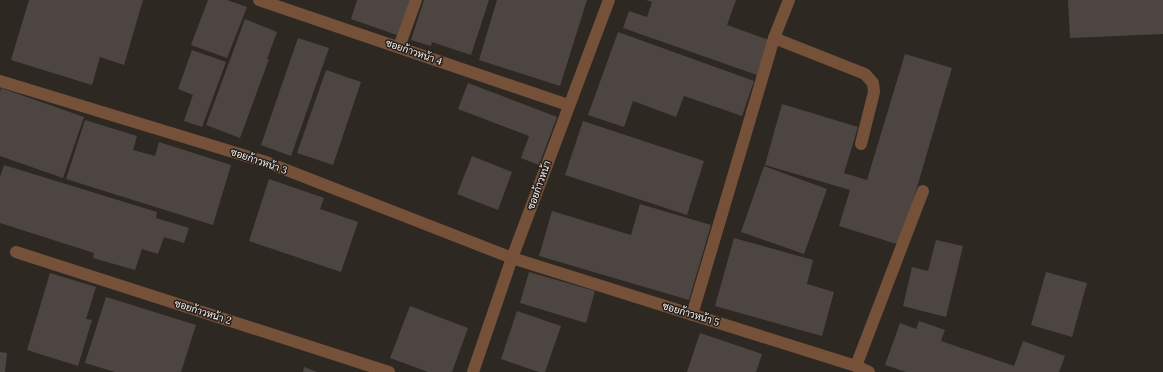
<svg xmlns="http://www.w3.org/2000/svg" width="1163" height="372" font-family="Lora,Sarabun,serif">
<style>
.building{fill:#4d4541}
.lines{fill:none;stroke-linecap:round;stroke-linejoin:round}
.street{stroke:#765139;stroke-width:12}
.labels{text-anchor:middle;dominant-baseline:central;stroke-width:3;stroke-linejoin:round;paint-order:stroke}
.street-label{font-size:10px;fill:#f6f2ef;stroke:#241e1a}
</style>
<rect width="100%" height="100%" fill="#2e2823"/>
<g class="building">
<path d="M29,0h114l-19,65 -24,-8 -8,28 -81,-25z"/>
<path d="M208,0h19l20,7 -20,51 -36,-13z"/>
<path d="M357,0h53l-13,35 -46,-16z"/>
<path d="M424,0h65l-18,55 -39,-13 -1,4 -20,-6z"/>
<path d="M497,0h90l-27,86 -81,-26z"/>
<path d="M646,0h90l-9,25 42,15 -12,35 -134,-47 6,-17 18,6 5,-15z"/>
<path d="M1068,0h95v34l-93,4z"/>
<path d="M245,19l32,13 -10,27h2l-29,79 -34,-13z"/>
<path d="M618,32l136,49 -12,35 -58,-20 -8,21 -43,-16 -9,26 -36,-12z"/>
<path d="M298,38l31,10 -38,108 -30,-11z"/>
<path d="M192,50l34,12 -24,65 -18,-6 9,-26 -15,-6z"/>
<path d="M905,54l47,14 -52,177 -61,-19 11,-36 -85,-25 17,-61 76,23 -14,46 23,7z"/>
<path d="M326,70l35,12 -28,83 -36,-12z"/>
<path d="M468,83l89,34 -18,48 -18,-7 8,-22 -71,-27z"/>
<path d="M1,88l83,29 -21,61 -63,-22v-64z"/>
<path d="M85,120l52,16 -4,14 22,6 4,-14 72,23 -18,60 -147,-46z"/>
<path d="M583,121l121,40 -17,54 -122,-40z"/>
<path d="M472,156l40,16 -14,38 -41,-16z"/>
<path d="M4,165l153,47 -1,6 33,10 -5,15 -20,-6 -6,17 -16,-5 -7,21 -42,-12 1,-5 -94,-30v-46z"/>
<path d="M764,166l63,23 -23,65 -63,-22z"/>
<path d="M269,179l55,19 -4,11 38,13 -17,50 -92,-31z"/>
<path d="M640,204l71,21 -22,75 -150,-44 13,-45 79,24z"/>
<path d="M734,238l79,22 -6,24 27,8 -12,44 -107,-30z"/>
<path d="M936,240l27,6 -17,71 -43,-11 9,-39 16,4z"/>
<path d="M529,272l66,19 -9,32 -66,-20z"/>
<path d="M1046,272l41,11 -15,54 -41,-12z"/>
<path d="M50,273l46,14 -10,32 6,1 -14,46 -51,-16z"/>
<path d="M106,297l90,28 -15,47h-66l-30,-9z"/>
<path d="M410,306l58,22 -16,44h-24l-38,-14z"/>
<path d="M517,311l44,15 -16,46h-6l-38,-13z"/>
<path d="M919,321l26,9 -4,11 73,25 9,-25 42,15 -6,16h-153l-21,-7 15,-42 16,6z"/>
<path d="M700,333l62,21 -6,18h-69z"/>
<path d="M0,352l7,1 -2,19h-5z"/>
<path d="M304,367l13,5h-14z"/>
</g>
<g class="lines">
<g class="street">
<path d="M259,0l309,105"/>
<path d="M774,38l91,36 8,9 1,9 -13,52"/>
<path d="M399,47l17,-47"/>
<path d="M0,81l266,81 246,96 344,108 13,6"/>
<path d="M16,252l373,120"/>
<path d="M692,315l82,-277 15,-38"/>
<path d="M856,366l67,-175"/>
<path d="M473,372l39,-114 97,-258"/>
</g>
</g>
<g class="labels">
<g class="street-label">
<text transform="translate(414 52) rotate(19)">ซอยก้าวหน้า 4</text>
<text transform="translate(259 161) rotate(19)">ซอยก้าวหน้า 3</text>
<text transform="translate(539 185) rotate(-70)">ซอยก้าวหน้า</text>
<text transform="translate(203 312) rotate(18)">ซอยก้าวหน้า 2</text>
<text transform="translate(691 314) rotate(17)">ซอยก้าวหน้า 5</text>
</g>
</g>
</svg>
